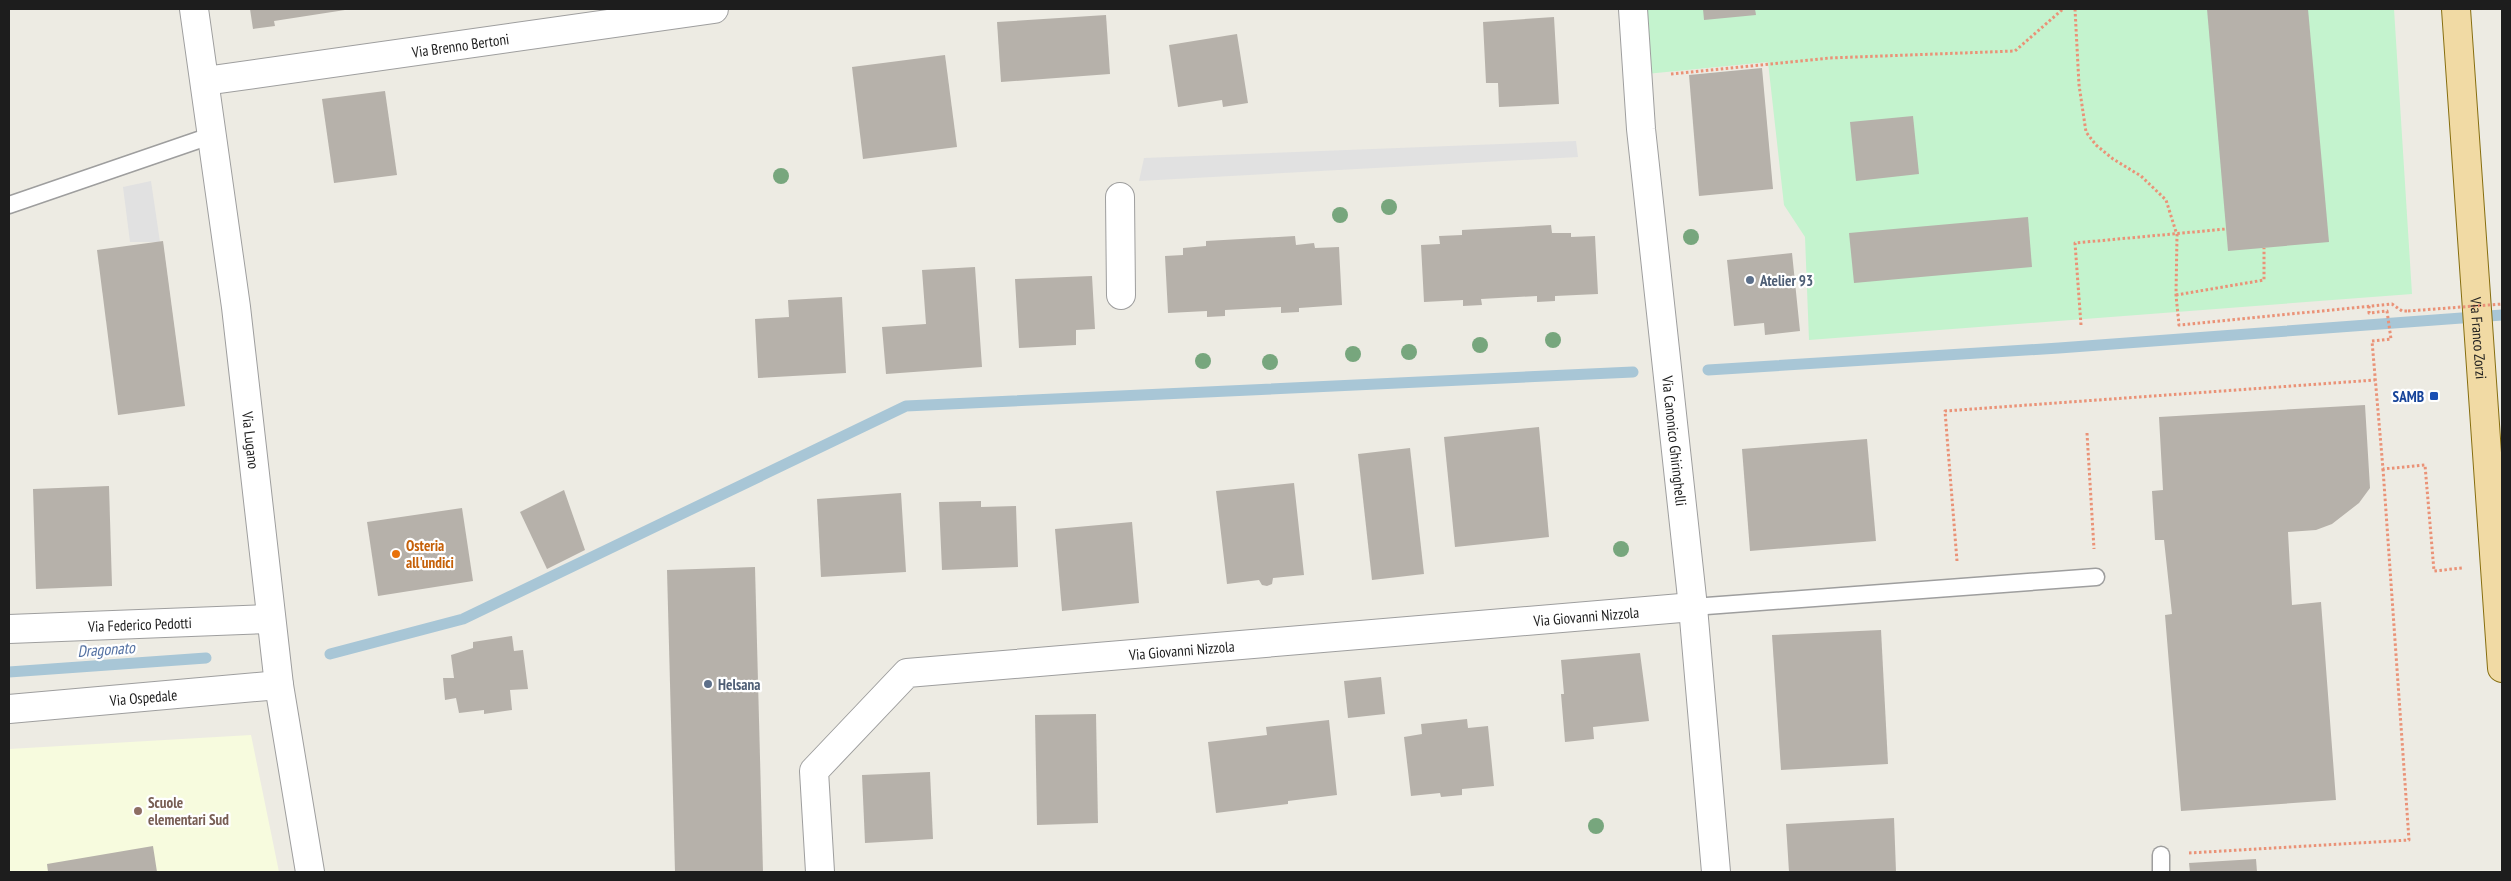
<svg xmlns="http://www.w3.org/2000/svg" width="2511" height="881" font-family="'PT Sans Narrow',sans-serif">
<style>
.education{fill:#f7fbde}
.park{fill:#c4f3ce}
.parking{fill:#e1e1e1}
.lines{fill:none;stroke-linecap:round;stroke-linejoin:round}
.stream{stroke:#a8c6d6;stroke-width:11}
.building{fill:#b6b1aa}
.service-casing{stroke:#9e9e9e;stroke-width:19}
.minor-casing{stroke:#9e9e9e;stroke-width:30}
.primary-casing{stroke:#866e10;stroke-width:30}
.path{stroke:#ea9277;stroke-width:3;stroke-dasharray:2.5 2.5;stroke-linecap:butt}
.service{stroke:#fff;stroke-width:16}
.minor{stroke:#fff;stroke-width:28}
.primary{stroke:#f1daa4;stroke-width:28}
.path-bridge{stroke:#ea9277;stroke-width:3;stroke-dasharray:2.5 2.5;stroke-linecap:butt}
.tree{fill:#77a67d}
.service-dot{fill:#5c6f8a;stroke:#fff;stroke-width:2}
.transit-dot{fill:#1a4fb4;stroke:#fff;stroke-width:2}
.food-dot{fill:#e8710a;stroke:#fff;stroke-width:2}
.education-dot{fill:#8d6e63;stroke:#fff;stroke-width:2}
.labels{text-anchor:middle;dominant-baseline:central;stroke-width:4.5;stroke-linejoin:round;paint-order:stroke}
.street-label{font-size:15px;fill:#1d1d1d;stroke:#fff}
.service-label{font-size:15px;font-weight:bold;fill:#4e5e75;stroke:#fff;text-anchor:start}
.transit-label{font-size:15px;font-weight:bold;fill:#164399;stroke:#fff;text-anchor:end}
.food-label{font-size:15px;font-weight:bold;fill:#c56008;stroke:#fff;text-anchor:start}
.education-label{font-size:15px;font-weight:bold;fill:#785e54;stroke:#fff;text-anchor:start}
.water-label{font-size:16px;font-style:italic;fill:#5471a2;stroke:#fff}
</style>
<rect width="100%" height="100%" fill="#edebe3"/>
<path class="education" d="M251,735l28,137h-270v-123z"/>
<path class="park" d="M1640,9h754l18,285 -603,46 -4,-103 -21,-32 -16,-143 -122,12z"/>
<g class="parking">
<path d="M1576,141l2,16 -439,24 5,-23z"/>
<path d="M151,181l9,61h-30l-7,-55z"/>
</g>
<g class="lines">
<g class="stream">
<path d="M1708,370l351,-22 443,-33"/>
<path d="M330,654l133,-35 443,-213 727,-34"/>
<path d="M9,672l197,-14"/>
</g>
</g>
<g class="building">
<path d="M250,9h95v1l-71,11 1,5 -22,3z"/>
<path d="M1703,9h52l1,6 -52,5z"/>
<path d="M2207,9h101l21,233 -101,9z"/>
<path d="M1106,15l4,59 -109,8 -4,-60z"/>
<path d="M1554,17l5,87 -60,3 -1,-24h-12l-3,-61z"/>
<path d="M1237,34l11,69 -25,4 -1,-7 -44,7 -9,-62z"/>
<path d="M945,55l12,92 -94,12 -11,-92z"/>
<path d="M1762,68l11,121 -74,7 -10,-121z"/>
<path d="M385,91l12,84 -63,8 -12,-84z"/>
<path d="M1913,116l6,58 -63,7 -6,-59z"/>
<path d="M2028,217l4,50 -178,16 -5,-50z"/>
<path d="M1551,225l1,8h19v4l24,-1 3,58 -43,2v5l-18,1v-6l-56,3 1,6 -19,1v-6l-39,2 -3,-57 19,-1 -1,-8 23,-1v-5z"/>
<path d="M1295,236l1,9 18,-2 1,5 24,-1 3,58 -43,3v4l-18,1v-6l-56,3v6l-18,1v-6l-39,2 -3,-57 18,-1v-7l23,-2v-5z"/>
<path d="M163,241l22,165 -67,9 -21,-165z"/>
<path d="M1792,253l8,78 -35,4 -1,-12 -30,3 -7,-66z"/>
<path d="M975,267l7,100 -96,7 -4,-47 44,-3 -4,-54z"/>
<path d="M1092,276l3,53 -19,1v15l-57,3 -4,-69z"/>
<path d="M842,297l4,76 -88,5 -3,-59 34,-2 -1,-17z"/>
<path d="M2365,405l5,83 -11,15 -27,21 -16,6 -28,2 4,73 29,-3 15,198 -155,11 -16,-196 7,-1 -8,-74h-9l-3,-49 11,-1 -4,-73z"/>
<path d="M1539,427l10,110 -94,10 -11,-110z"/>
<path d="M1867,439l9,102 -126,10 -8,-102z"/>
<path d="M1410,448l14,126 -52,6 -14,-126z"/>
<path d="M1294,483l10,92 -31,3 -1,6 -5,2 -5,-1 -3,-5 -32,4 -11,-93z"/>
<path d="M109,486l3,100 -76,3 -3,-100z"/>
<path d="M564,490l21,60 -38,19 -27,-57z"/>
<path d="M901,493l5,79 -85,5 -4,-78z"/>
<path d="M981,501v6l35,-1 2,61 -76,3 -3,-68z"/>
<path d="M462,508l11,73 -95,15 -11,-74z"/>
<path d="M1132,522l7,81 -77,8 -7,-82z"/>
<path d="M755,567l8,305h-88l-8,-302z"/>
<path d="M1881,630l7,134 -107,6 -9,-135z"/>
<path d="M512,636l2,15 9,-1 5,39 -18,1 2,20 -28,4v-4l-25,3 -3,-15 -11,2 -2,-22h11l-3,-23 22,-7v-6z"/>
<path d="M1640,653l9,68 -56,6 1,12 -29,3 -4,-48h3l-3,-34z"/>
<path d="M1381,677l4,37 -37,4 -4,-37z"/>
<path d="M1096,714l2,109 -61,2 -2,-110z"/>
<path d="M1467,719l1,9 20,-2 6,60 -32,3v6l-21,2 -1,-4 -29,3 -7,-59 18,-3 -1,-10z"/>
<path d="M1329,720l8,75 -49,6v3l-72,9 -8,-71 59,-7 -1,-8z"/>
<path d="M930,772l3,67 -68,4 -3,-68z"/>
<path d="M1894,818l2,54h-107l-3,-48z"/>
<path d="M153,846l4,26h-109l-1,-8z"/>
<path d="M2256,859l1,13h-67l-1,-9z"/>
</g>
<g class="lines">
<defs>
<g id="service">
<path d="M9,205l204,-70"/>
<path d="M1693,607l403,-30"/>
<path d="M2161,855v17"/>
</g>
<g id="minor">
<path id="s1" d="M194,9l42,298 43,378 31,187"/>
<path id="s2" d="M1633,9l8,120 52,478 23,265"/>
<path id="s3" d="M205,81l509,-72"/>
<path d="M1120,197l1,98"/>
<path id="s4" d="M9,629l261,-10"/>
<path id="s5" d="M9,709l270,-24"/>
<path id="s6" d="M820,872l-6,-101 93,-98 786,-66"/>
</g>
<g id="primary">
<path id="s7" d="M2456,9l46,659"/>
</g>
</defs>
<use href="#service" class="service-casing"/>
<use href="#minor" class="minor-casing"/>
<use href="#primary" class="primary-casing"/>
<g class="path">
<path d="M2075,9l4,76 7,47 10,13 17,14 28,17 25,24 11,35 -1,60 3,30 213,-21 10,7h6"/>
<path d="M1671,74l158,-16 186,-7 48,-42"/>
<path d="M2176,295l88,-15v-32"/>
<path d="M2369,306v7l18,-2 4,28 -19,2 11,128 42,-4 9,106 28,-3"/>
<path d="M2081,325l-6,-82 151,-14"/>
<path d="M2087,433l7,116"/>
<path d="M1957,561l-12,-150 430,-31"/>
<path d="M2189,853l220,-13 -26,-371"/>
</g>
<use href="#service" class="service"/>
<use href="#minor" class="minor"/>
<use href="#primary" class="primary"/>
<path class="path-bridge" d="M2408,311l94,-7"/>
</g>
<g class="tree">
<circle cx="781" cy="176" r="8"/>
<circle cx="1389" cy="207" r="8"/>
<circle cx="1340" cy="215" r="8"/>
<circle cx="1691" cy="237" r="8"/>
<circle cx="1553" cy="340" r="8"/>
<circle cx="1480" cy="345" r="8"/>
<circle cx="1409" cy="352" r="8"/>
<circle cx="1353" cy="354" r="8"/>
<circle cx="1203" cy="361" r="8"/>
<circle cx="1270" cy="362" r="8"/>
<circle cx="1621" cy="549" r="8"/>
<circle cx="1596" cy="826" r="8"/>
</g>
<g class="service-dot">
<circle cx="1750" cy="280" r="5"/>
<circle cx="708" cy="684" r="5"/>
</g>
<rect class="transit-dot" x="2429" y="391" width="10" height="10" rx="2.5"/>
<circle class="food-dot" cx="396" cy="554" r="5"/>
<circle class="education-dot" cx="138" cy="811" r="5"/>
<g class="labels">
<g class="street-label">
<text stroke="none"><textPath href="#s3" startOffset="258">Via Brenno Bertoni</textPath></text>
<text stroke="none"><textPath href="#s7" startOffset="330">Via Franco Zorzi</textPath></text>
<text stroke="none"><textPath href="#s2" startOffset="434">Via Canonico Ghiringhelli</textPath></text>
<text stroke="none"><textPath href="#s1" startOffset="435">Via Lugano</textPath></text>
<text stroke="none"><textPath href="#s6" startOffset="918">Via Giovanni Nizzola</textPath></text>
<text stroke="none"><textPath href="#s4" startOffset="131">Via Federico Pedotti</textPath></text>
<text stroke="none"><textPath href="#s6" startOffset="512">Via Giovanni Nizzola</textPath></text>
<text stroke="none"><textPath href="#s5" startOffset="135">Via Ospedale</textPath></text>
</g>
<g class="service-label">
<text x="1760" y="280">Atelier 93</text>
<text x="718" y="684">Helsana</text>
</g>
<g class="transit-label">
<text x="2424" y="396">SAMB</text>
</g>
<g class="food-label">
<text x="406" y="545">Osteria<tspan x="406" dy="17">all'undici</tspan></text>
</g>
<g class="education-label">
<text x="148" y="802">Scuole<tspan x="148" dy="17">elementari Sud</tspan></text>
</g>
<g class="water-label">
<text transform="translate(106 649) rotate(-4)">Dragonato</text>
</g>
</g>
<rect width="2511" height="881" fill="none" stroke="#1d1d1d" stroke-width="20"/>
</svg>
